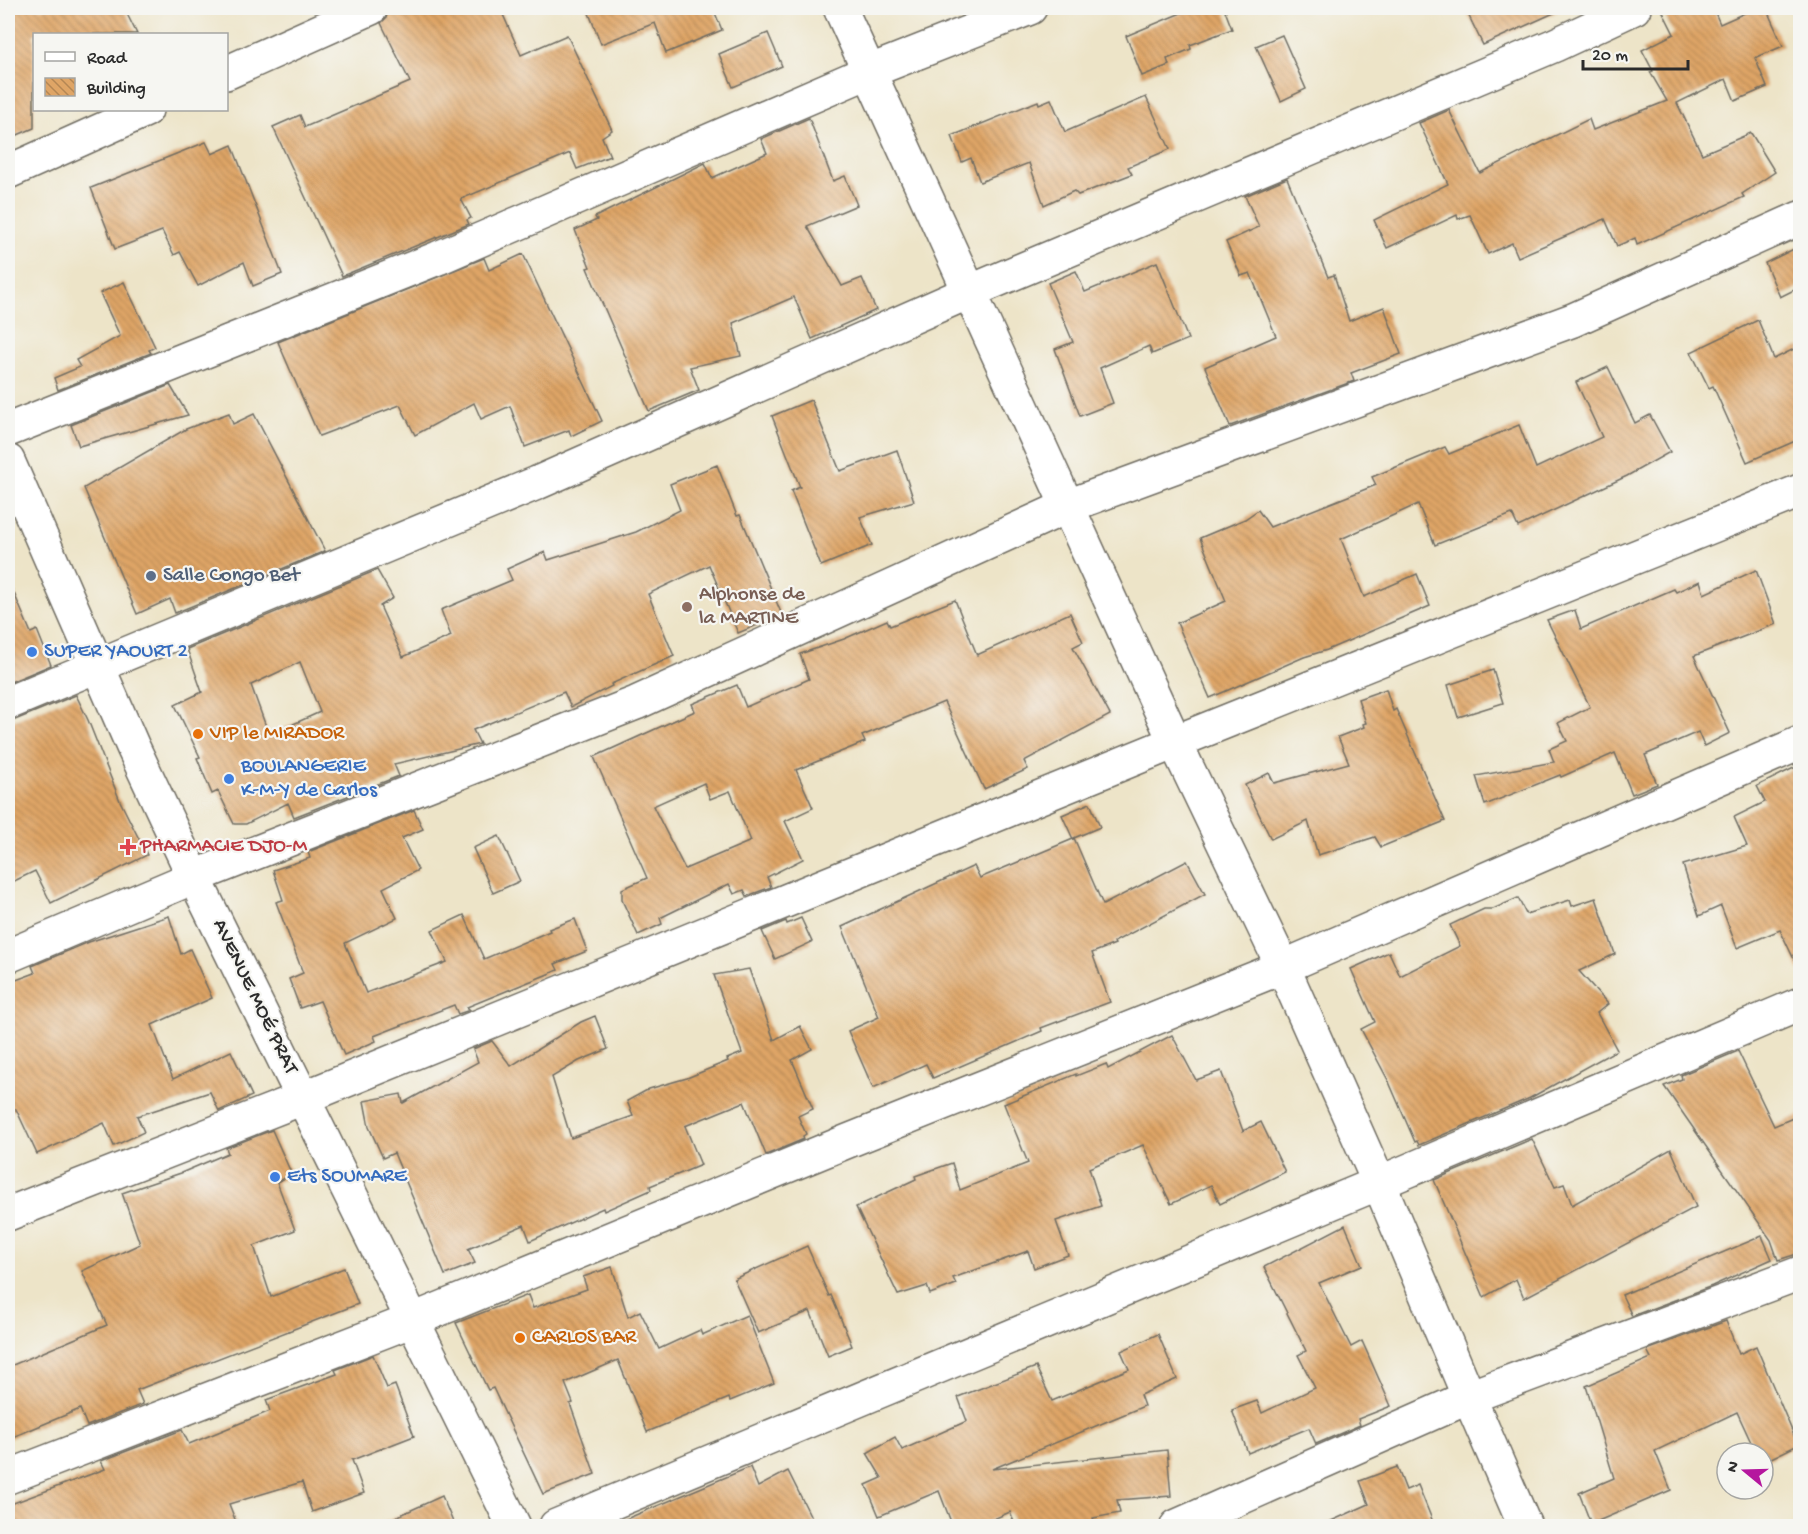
<svg xmlns="http://www.w3.org/2000/svg" width="1808" height="1534" font-family="'Gochi Hand',sans-serif">
<style>
.building{fill:url(#building-back-hatch);fill-rule:evenodd}
.lines{fill:none;stroke-linecap:round;stroke-linejoin:round}
.minor-casing{stroke:#6f6c62;stroke-width:36}
.minor{stroke:#fff;stroke-width:33}
.service-dot{fill:#5c6f8a;stroke:#f6f6f2;stroke-width:2}
.education-dot{fill:#8d6e63;stroke:#f6f6f2;stroke-width:2}
.shop-dot{fill:#3f7fe0;stroke:#f6f6f2;stroke-width:2}
.food-dot{fill:#e8710a;stroke:#f6f6f2;stroke-width:2}
.health-dot{fill:#e0444e;stroke:#f6f6f2;stroke-width:2}
.labels{text-anchor:middle;dominant-baseline:central;stroke-width:4.5;stroke-linejoin:round;paint-order:stroke}
.service-label{font-size:21px;fill:#4e5e75;stroke:#f6f6f2;text-anchor:start}
.education-label{font-size:21px;fill:#785e54;stroke:#f6f6f2;text-anchor:start}
.shop-label{font-size:21px;fill:#366cbe;stroke:#f6f6f2;text-anchor:start}
.food-label{font-size:21px;fill:#c56008;stroke:#f6f6f2;text-anchor:start}
.health-label{font-size:21px;fill:#be3a42;stroke:#f6f6f2;text-anchor:start}
.street-label{font-size:21px;fill:#2b2b2b;stroke:#f6f6f2}
</style>
<defs>
<pattern id="building-back-hatch" width="6" height="6" patternUnits="userSpaceOnUse" patternTransform="scale(1.5)"><rect width="6" height="6" fill="#dfa566"/><path d="M-1 5l2 2M0 0l6 6M5-1l2 2" fill="none" stroke="#b58754"/></pattern>
</defs>
<rect width="100%" height="100%" fill="#f6f6f2"/>
<filter id="ink" filterUnits="userSpaceOnUse"><feTurbulence type="fractalNoise" baseFrequency=".0167" numOctaves="2"/><feDisplacementMap in="SourceGraphic" scale="12" xChannelSelector="R" yChannelSelector="G"/><feConvolveMatrix kernelMatrix="1 2 1 2 8 2 1 2 1" color-interpolation-filters="sRGB"/></filter>
<filter id="wash" filterUnits="userSpaceOnUse"><feTurbulence type="fractalNoise" baseFrequency=".008" numOctaves="4" result="noise"/><feDisplacementMap in="SourceGraphic" scale="24" xChannelSelector="R" yChannelSelector="G"/><feGaussianBlur stdDeviation="1.35" result="paint"/><feColorMatrix in="noise" values="0 0 0 0 0 0 0 0 0 0 0 0 0 0 0 0 0 1.4 0 .05"/><feComposite in="paint" operator="in"/></filter>
<g filter="url(#wash)">
<rect width="100%" height="100%" fill="#ede4c8"/>
<g id="blocks">
<g class="building">
<path d="M8,8h116l13,26h-103v94l-26,11z"/>
<path d="M389,8h111l21,47 46,-20 45,95 -10,7 8,19 -33,13 -7,-16 -109,46 10,19 -4,2 2,4 -127,52 -69,-149 27,-12 5,12 105,-45 -29,-59 5,-5z"/>
<path d="M587,8h126l9,22 -56,23 -11,-30 -54,21z"/>
<path d="M1193,8h31l8,21 -42,16 1,4 -24,10 2,6 -27,11 -16,-40z"/>
<path d="M1465,8h100l-82,37z"/>
<path d="M1661,8h52l7,16 36,-16h10l17,38 -28,12 12,29 -32,14 -9,-22 -49,24 25,51 49,-21 24,39 -33,22 2,3 -107,48 -2,-7 -18,8 -12,-27 -87,38 -6,-14 -24,11 -18,-39 -12,4 -1,-4 -70,33 -13,-28 74,-36 -29,-61 30,-13 31,63 109,-54 4,11 74,-29 -17,-29 3,-1 -11,-21 32,-16z"/>
<path d="M768,33l14,33 -49,21 -14,-33z"/>
<path d="M1282,35l24,54 -25,12 -25,-55z"/>
<path d="M1146,97l24,52 -42,18 4,7 -54,21 -4,-4 -30,14 -15,-42 -49,19 -9,-24 -9,4 -10,-26 86,-35 1,3 12,-5 14,33z"/>
<path d="M809,118l24,63 12,-5 12,29 -50,21 35,60 20,-8 14,32 -64,29 -18,-42 -61,26 8,33 -51,11 9,23 -50,21 -62,-143 3,-1 -15,-37 22,-10 -2,-3 110,-54 7,15 55,-25 -6,-14z"/>
<path d="M206,142l6,12 20,-9 50,129 -29,12 -9,-24 -46,24 -18,-34 -6,3 -12,-24 -47,18 -24,-61z"/>
<path d="M1287,178l41,99 6,-2 15,46 35,-14 17,47 -50,19 3,8 -124,45 -25,-59 71,-31 -26,-63 -9,3 -15,-34 33,-15 -14,-31z"/>
<path d="M1800,246v41l-20,10 -15,-34z"/>
<path d="M523,254l79,167 -31,15 -2,-6 -44,17 -15,-41 -29,13 -7,-16 -59,32 -15,-30 -81,31 -41,-94 206,-84 5,12z"/>
<path d="M1157,262l31,77 -36,15 -3,-8 -49,22 13,35 -33,13 -25,-67 18,-7 -25,-59 28,-12 9,21z"/>
<path d="M124,282l31,65 -6,3 2,3 -93,37 -4,-12 26,-11 -4,-7 44,-24 -20,-43z"/>
<path d="M1758,320l16,39 26,-13v93l-53,23 -34,-76 -4,2 -18,-36z"/>
<path d="M1608,367l27,56 15,-8 20,37 -43,24 -109,51 -6,-13 -77,31 -17,-41 -77,35 23,58 53,-23 13,32 -103,44 -23,7 -94,41 -33,-75 49,-22 -26,-63 45,-19 13,-9 12,17 106,-42 -4,-8 73,-30 4,7 70,-29 17,43 66,-31 -26,-55z"/>
<path d="M170,385l18,30 -109,31 -8,-21z"/>
<path d="M811,400l29,71 57,-21 17,51 -54,16 12,28 -51,21 -30,-75 9,-4 -28,-71z"/>
<path d="M229,413l4,11 21,-10 71,137 -150,62 -5,-14 -33,15 -53,-126 102,-59z"/>
<path d="M717,465l20,51 3,-1 42,100 -44,18 -29,-68 -61,29 26,62 -63,28 1,2 -41,21 -7,-15 -91,38 7,14 -86,20 5,12 -105,41 -6,-14 -42,21h-12l-16,-33 -6,3 -15,-36 3,-1 -25,-52 27,-13 -15,-43 190,-79 16,28 -13,8 23,51 48,-21 -10,-26 71,-30 -5,-11 38,-17 3,8 88,-28 44,-22 -10,-26zM300,662l20,50 -51,23 -18,-50z"/>
<path d="M1756,570l20,54 -82,32 36,77 -26,13 -6,-14 -53,23 12,29 -25,10 -17,-41 -54,24 -1,-2 -75,30 -9,-29 78,-14 -5,-13 18,-8 -9,-18 32,-16 -43,-87 28,-10 6,19 93,-40 2,3 24,-11 4,13z"/>
<path d="M8,579l23,54 6,-3 14,35 -43,18z"/>
<path d="M955,600l22,55 93,-42 13,29 -10,5 37,68 -86,46 4,8 -44,20 -40,-87 -82,34 3,6 -69,28 17,38 -28,13 18,38 -36,18 4,10 -24,9 -3,-6 -10,4 -5,-10 -69,34 2,6 -24,11 -16,-35v-11l25,-11 -53,-121 101,-46 -3,-7 45,-19 9,22 63,-28 -9,-25 44,-15 43,-19 3,6zM704,783l6,16 20,-8 21,50 -66,28 -32,-63z"/>
<path d="M1493,670l10,33 -45,14 -10,-32z"/>
<path d="M1386,689l7,22 3,-2 49,112 -64,26 -6,-10 -57,18 -10,-34 -37,18 -26,-54 24,-12 5,10 75,-20 -11,-26 26,-10 -1,-3 3,-1 -8,-24z"/>
<path d="M76,695l12,25 32,81 27,54 -96,48 -16,-32 -27,13v-163l7,-1z"/>
<path d="M1800,765v207l-20,-42 -43,18 -16,-42 -22,10 -16,-51 64,-19 -13,-29 31,-15 -8,-16z"/>
<path d="M1090,803l10,24 -26,11 29,67 84,-44 18,33 -91,48 1,2 -23,9 18,49 -69,26 1,3 -109,47 -7,-14 -53,24 -25,-57 31,-14 -37,-90 132,-61 6,12 93,-39 -11,-24z"/>
<path d="M414,810l9,19 -21,9 16,32 -35,18 14,30 -52,25 21,50 81,-31 -15,-32 32,-15 20,44 66,-28 -1,-2 26,-10 12,32 -32,13 3,6 -91,37 3,3 -12,4 -4,-9 -80,31 2,5 -32,14 -24,-54 -20,7 -11,-29 14,-6 -27,-71 7,-2 -10,-30 37,-12 -2,-6z"/>
<path d="M499,836l21,45 -27,12 -20,-45z"/>
<path d="M1518,898l8,16 44,-14 2,6 24,-8 19,56 -36,17 29,33 -11,9 20,37 -87,48 -111,47 -2,-4 -2,1 -26,-60 -28,-53 14,-7 -24,-53 38,-17 11,24 60,-30 -10,-21 34,-16h9z"/>
<path d="M169,916l12,38 9,-5 22,49 -60,27 21,54 58,-28 21,45 -33,15 -9,-19 -73,24 7,16 -30,14 -10,-23 -67,31 -21,-45 -8,4v-130l27,-10 -3,-7 57,-24z"/>
<path d="M801,918l11,24 -37,17 -13,-28 24,-10 1,3z"/>
<path d="M749,969l25,71 26,-14 12,23 -20,11 21,49 -15,7 8,18 -3,2 1,3 -38,16 -22,-53 -59,24 16,39 -51,21 1,4 -47,21 -1,-3 -73,33 -6,-16 -56,24 7,14 -30,12 -51,-122 -11,5 -14,-31 -5,-26 37,-7 2,9 75,-41 -5,-13 19,-8 19,25 70,-44 14,-6 13,33 -29,12 -27,16 19,61 62,-22 -6,-15 22,-12 38,-11 41,-17 -1,-2 15,-6 -28,-78z"/>
<path d="M1172,1035l24,45 25,-9 22,60 18,-9 24,50 -65,32 -9,-19 -40,19 -28,-59 -54,23 12,38 -45,15 12,34 -34,13 -6,-17 -75,27 3,6 -26,10 -3,-8 -29,9 -42,-88 60,-28 -1,-3 37,-13 8,27 68,-27 -24,-59 72,-30v2l30,-12 2,5z"/>
<path d="M1738,1051l36,75 26,-11v138l-22,7 -7,-20 -107,-154 18,-7 -1,-4z"/>
<path d="M272,1130l20,45 -15,7 18,48 -41,16 17,51 73,-29 14,36 -221,86 6,14 -56,22 -7,-17 -72,30v-72l99,-42 -25,-54 58,-27 -18,-51 59,-20 47,-20 -2,-5z"/>
<path d="M1532,1139l23,48 9,-3 8,21 99,-56 25,58 -172,91 -8,-19 -32,18 -50,-117z"/>
<path d="M1345,1225l17,40 -43,18 32,64 11,-6 29,65 -33,13 2,6 -44,19 -7,-16 -61,25 -16,-43 25,-9 5,12 53,-25 -17,-33 8,-4 -42,-84z"/>
<path d="M1762,1236l10,23 -60,27 -80,30 -10,-21z"/>
<path d="M807,1246l22,50 2,-1 21,51 -24,10 -18,-45 -52,22 -24,-54z"/>
<path d="M612,1267l16,50 12,-6 19,38 41,-19 2,5 45,-20 27,68 -44,18 -1,-3 -82,34 -29,-72 -53,23 8,20 -3,1 25,70 -52,20 -50,-106 -5,2 -32,-67 72,-28 5,13 54,-19 -4,-12z"/>
<path d="M1726,1321l13,33 17,-8 42,99 -35,17v-9h-7l-19,-41 -82,39 16,39 -80,34 -12,-31 35,-15 -28,-92 65,-28 -4,-8z"/>
<path d="M1158,1334l19,45 -37,16 4,11 -152,63 175,-19 4,46 -54,4 3,13 -27,5 3,9h-80l-6,-15 -35,15h-22l-14,-36 -60,25 -13,-31 16,-7 -15,-25 28,-16 7,13 65,-29 -9,-24 78,-30 16,34 77,-32 -8,-18z"/>
<path d="M373,1355l14,33 8,-3 19,51 -62,24 12,33 -52,19 -10,-30 -73,22 9,23h-230v-22l97,-36 -4,-8 81,-31 7,14 81,-33 -4,-11 71,-26 -2,-4z"/>
<path d="M750,1467l8,20 30,-16 28,56h-209z"/>
<path d="M1397,1467l9,23 12,-5 17,42h-117l51,-23 -9,-23z"/>
<path d="M442,1496l13,31h-81z"/>
</g>
</g>
</g>
<g filter="url(#ink)">
<use href="#blocks" fill-opacity="0" stroke="#6f6c62" stroke-width="1.5"/>
<g class="lines">
<defs>
<g id="minor">
<path d="M840,8l335,734 108,225 96,216 90,214 56,129"/>
<path d="M226,73l145,-65"/>
<path d="M8,172l138,-62"/>
<path d="M8,430l430,-172 430,-186 162,-64"/>
<path d="M8,461l125,286 61,130 320,649"/>
<path d="M8,703l529,-220 432,-191 586,-247 79,-37"/>
<path d="M8,956l186,-79 442,-174 432,-197 505,-186 227,-102"/>
<path d="M8,1214l295,-116 872,-356 625,-251"/>
<path d="M8,1477l405,-157 435,-179 435,-174 517,-224"/>
<path d="M556,1526l823,-343 421,-179"/>
<path d="M1177,1526l292,-129 331,-124"/>
</g>
</defs>
<use href="#minor" class="minor-casing"/>
<use href="#minor" class="minor"/>
</g>
</g>
<circle class="service-dot" cx="151" cy="576" r="6"/>
<circle class="education-dot" cx="687" cy="607" r="6"/>
<g class="shop-dot">
<circle cx="32" cy="652" r="6"/>
<circle cx="229" cy="779" r="6"/>
<circle cx="275" cy="1177" r="6"/>
</g>
<g class="food-dot">
<circle cx="198" cy="734" r="6"/>
<circle cx="520" cy="1338" r="6"/>
</g>
<path class="health-dot" d="M125 838h6v6h6v6h-6v6h-6v-6h-6v-6h6z"/>
<g class="labels">
<g class="service-label">
<text x="163" y="576">Salle Congo Bet</text>
</g>
<g class="education-label">
<text x="699" y="595">Alphonse de<tspan x="699" dy="24">la MARTINE</tspan></text>
</g>
<g class="shop-label">
<text x="44" y="652">SUPER YAOURT 2</text>
<text x="241" y="767">BOULANGERIE<tspan x="241" dy="24">K-M-Y de Carlos</tspan></text>
<text x="287" y="1177">Ets SOUMARE</text>
</g>
<g class="food-label">
<text x="210" y="734">VIP le MIRADOR</text>
<text x="532" y="1338">CARLOS BAR</text>
</g>
<g class="health-label">
<text x="140" y="847">PHARMACIE DJO-M</text>
</g>
<g class="street-label">
<text transform="translate(254 997) rotate(64)">AVENUE MOÉ PRAT</text>
</g>
</g>
<rect width="1808" height="1534" fill="none" stroke="#f6f6f2" stroke-width="30"/>
<rect x="33" y="33" width="195" height="78" fill="#f6f6f2" stroke="#a5a5a2" stroke-width="1.5"/>
<rect x="45" y="52" width="30" height="9" fill="#ffffff" stroke="#a5a5a2" stroke-width="1.5"/>
<text x="87" y="63" font-size="18" fill="#2b2b2b">Road</text>
<rect x="45" y="78" width="30" height="18" fill="url(#building-back-hatch)" stroke="#a5a5a2" stroke-width="1.5"/>
<text x="87" y="93" font-size="18" fill="#2b2b2b">Building</text>
<g transform="translate(1745 1471) rotate(289)"><circle r="28" fill="#f6f6f2" stroke="#a5a5a2" stroke-width="1.5"/>
<path d="M0-4.5L10 22L0 15L-10 22Z" fill="#b5179e"/>
<text y="-9" font-size="16" font-weight="bold" text-anchor="middle" fill="#2b2b2b">N</text>
</g>
<path d="M1583 60v9h105v-9" fill="none" stroke="#2b2b2b" stroke-width="3"/>
<text x="1592" y="60" font-size="18" fill="#2b2b2b" stroke="#f6f6f2" stroke-width="4.5" paint-order="stroke">20 m</text>
</svg>
